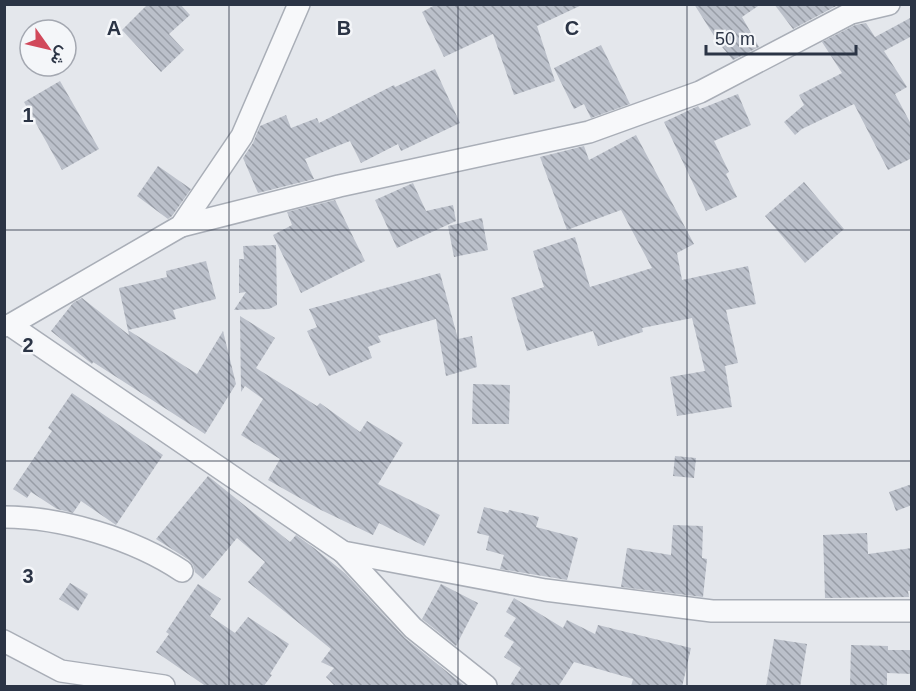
<svg xmlns="http://www.w3.org/2000/svg" width="916" height="691" font-family="Arial,Vazirmatn,sans-serif">
<style>
.building{fill:url(#building-back-hatch)}
.lines{fill:none;stroke-linecap:round;stroke-linejoin:round}
.street-casing{stroke:#a9aeb7;stroke-width:24}
.street{stroke:#f7f8fa;stroke-width:21}
.grid{fill:none;stroke:#2b3445;stroke-width:1.5;stroke-opacity:0.55}
.grid-label{font-size:20px;text-anchor:middle;font-weight:bold;fill:#2b3445;stroke:#f4f6f9;stroke-width:5;stroke-linejoin:round;paint-order:stroke}
</style>
<defs>
<pattern id="building-back-hatch" width="6" height="6" patternUnits="userSpaceOnUse" patternTransform="scale(1.5)"><rect width="6" height="6" fill="#bbc0ca"/><path d="M-1 5l2 2M0 0l6 6M5-1l2 2" fill="none" stroke="#989da6"/></pattern>
</defs>
<rect width="100%" height="100%" fill="#e4e7ec"/>
<g class="building">
<path d="M148,4h32l10,11 -21,19 15,16 -23,22 -39,-42z"/>
<path d="M437,4h147l-47,22 18,55 -41,14 -21,-61 -49,23 -22,-45z"/>
<path d="M694,4h67l-19,13 17,30 -26,13 -15,-18z"/>
<path d="M774,4h66l-47,25z"/>
<path d="M912,17v19l-28,15 23,36 -12,7 17,32v32l-24,12 -34,-66 -52,25 -7,6 -11,-13 20,-17 -5,-10 43,-22 -20,-31 33,-17 11,-2 9,14z"/>
<path d="M601,45l29,59 -39,14 -7,-14 -10,5 -20,-41z"/>
<path d="M435,69l25,54 -59,28 -3,-7 -37,19 -11,-22 -45,18 9,20 -56,14 -15,-35 10,-15 7,-17 26,-11 5,13 26,-10 2,5 75,-38 1,2z"/>
<path d="M60,81l39,68 -37,21 -38,-68z"/>
<path d="M738,94l13,31 -37,16 15,31 -3,2 11,23 -31,14 -42,-89 32,-15 2,-1 2,3z"/>
<path d="M636,135l58,109 -17,9 5,27 66,-14 8,38 -30,6 12,53 -13,3 7,41 -55,9 -7,-39 35,-6 -13,-53 -50,10 1,4 -45,14 -5,-15 -66,20 -16,-53 33,-11 -11,-36 42,-14 15,50 62,-19 -31,-58 -54,20 -27,-73 44,-11 5,14z"/>
<path d="M158,166l33,23 -19,27 -4,3 -31,-23z"/>
<path d="M804,182l40,47 -39,34 -40,-47z"/>
<path d="M413,183l13,28 27,-6 3,16 -59,27 -22,-48z"/>
<path d="M335,200l30,61 -64,32 -28,-58 19,-10 -5,-13z"/>
<path d="M482,218l6,32 -34,7 -6,-31z"/>
<path d="M276,245l1,60 -8,4 -35,1 12,-18 -7,1v-34h5l-1,-13z"/>
<path d="M206,261l10,38 -43,11 3,9 -48,11 69,44 26,-43 13,53 -31,50 -112,-72 -1,2 -41,-33 22,-28 9,-5 47,37 -10,-47 48,-11 -1,-6z"/>
<path d="M440,273l18,66 14,-3 5,31 -31,9 -10,-57 -58,17 3,6 -13,5 4,11 -43,18 -22,-45 10,-4 -8,-18z"/>
<path d="M240,316l35,22 -19,30 61,38 3,-3 40,29 7,-11 36,22 -25,41 62,31 -16,31 -45,-23 -6,12 -52,-25 -53,-30 12,-21 -39,-24 22,-36 -18,-13 -4,6z"/>
<path d="M473,384l37,1 -1,39h-37z"/>
<path d="M72,393l91,62 -47,70 -35,-24 -8,12 -16,-4 -26,-17 -4,6 -14,-9 39,-58 -4,-3z"/>
<path d="M675,456l21,2 -2,20 -21,-2z"/>
<path d="M208,476l82,66 6,-7 18,13 32,26 59,64 61,49h-130l-10,-10 8,-9 -13,-6 10,-13 -83,-67 17,-20 -28,-24 -34,41 -8,-7 -2,-7 -4,-5 -33,-21z"/>
<path d="M912,484v21l-16,6 -7,-19z"/>
<path d="M484,507l24,6 1,-3 30,7 -3,10 42,11 -11,42 -67,-11 4,-14 -18,-5 3,-14 -12,-3z"/>
<path d="M673,525l30,1 -1,32 5,1 -4,38 -82,-10 6,-39 44,7z"/>
<path d="M867,533l1,21 44,-6v43h-4l1,6 -84,1 -2,-63z"/>
<path d="M70,583l18,11 -10,17 -19,-12z"/>
<path d="M198,584l23,15 -11,17 25,17 13,-16 41,27 -19,30 2,1 -9,12h-56l-51,-35 13,-18 -3,-2z"/>
<path d="M441,584l37,19 -22,43 -34,-27z"/>
<path d="M514,598l49,30 4,-8 28,14 3,-9 93,23 -9,39h-51l2,-8 -59,-17 -16,25h-49l12,-19 -17,-11 10,-15 -10,-6 12,-18 -10,-6z"/>
<path d="M774,639l33,5 -7,43h-34z"/>
<path d="M851,645l37,1v4h24v24l-25,-1v14h-37z"/>
</g>
<g class="lines">
<defs>
<g id="street">
<path d="M181,226l158,-40 250,-54 111,-40 151,-79 38,-9"/>
<path d="M10,325l171,-99 61,-90 57,-132"/>
<path d="M4,326l6,-1 333,227 202,38 167,21h200"/>
<path d="M4,517c58,0 130,22 178,54"/>
<path d="M343,552l70,76 73,58"/>
<path d="M4,641l57,30 103,15"/>
</g>
</defs>
<use href="#street" class="street-casing"/>
<use href="#street" class="street"/>
</g>
<path class="grid" d="M229,4v682M458,4v682M687,4v682M4,230h908M4,461h908"/>
<g class="grid-label">
<text x="114" y="35">A</text>
<text x="344" y="35">B</text>
<text x="572" y="35">C</text>
<text x="28" y="122">1</text>
<text x="28" y="352">2</text>
<text x="28" y="583">3</text>
</g>
<rect width="916" height="691" fill="none" stroke="#2b3445" stroke-width="12"/>
<g transform="translate(48 48) rotate(124)"><circle r="28" fill="#f4f6f9" stroke="#a4a8b1" stroke-width="1.5"/>
<path d="M0-4.5L10 22L0 15L-10 22Z" fill="#d1495b"/>
<text y="-9" font-size="16" font-weight="bold" text-anchor="middle" fill="#2b3445">ش</text>
</g>
<path d="M706 45v9h150v-9" fill="none" stroke="#2b3445" stroke-width="3"/>
<text x="715" y="45" font-size="18" fill="#2b3445" stroke="#f4f6f9" stroke-width="4.5" paint-order="stroke">50 m</text>
</svg>
